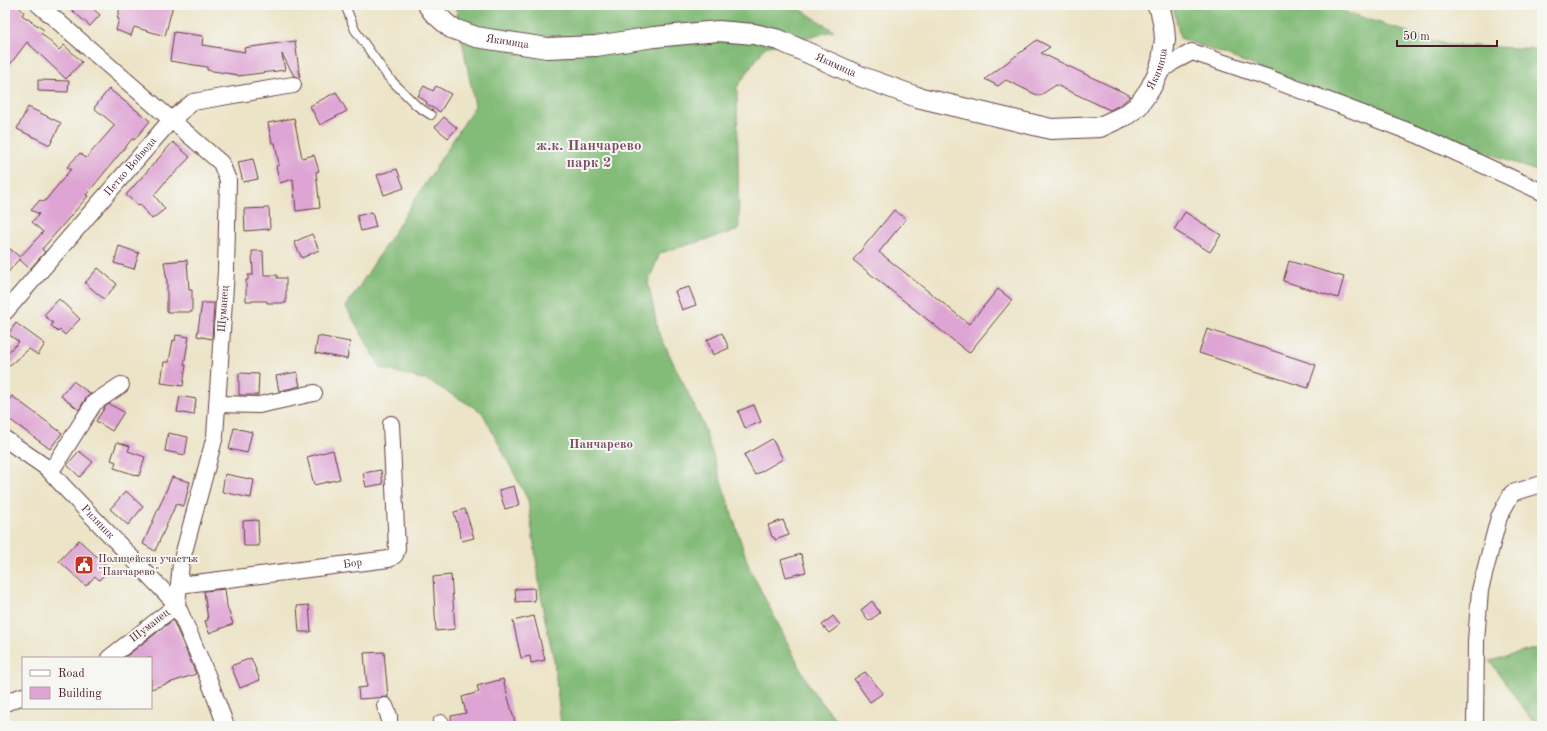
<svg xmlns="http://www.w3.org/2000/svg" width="1547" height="731" font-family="'Old Standard TT',serif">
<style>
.forest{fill:#83bb78;stroke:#666d52}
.building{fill:#dea5d4}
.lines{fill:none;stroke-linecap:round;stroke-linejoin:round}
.service-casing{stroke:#623d42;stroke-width:10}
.minor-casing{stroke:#623d42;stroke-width:18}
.tertiary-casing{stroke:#623d42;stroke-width:22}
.service{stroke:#fff;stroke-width:8}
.minor{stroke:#fff;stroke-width:16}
.tertiary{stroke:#fff;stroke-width:20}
.labels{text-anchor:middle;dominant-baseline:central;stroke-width:4;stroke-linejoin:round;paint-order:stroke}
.street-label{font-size:11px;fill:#4a1f2b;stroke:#f6f6f2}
.poi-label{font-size:11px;fill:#4a1f2b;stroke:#f6f6f2;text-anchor:start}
.quarter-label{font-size:13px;font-weight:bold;fill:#7e4e66;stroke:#f6f6f2}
.district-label{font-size:15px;font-weight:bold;fill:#7e4e66;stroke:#f6f6f2}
</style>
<rect width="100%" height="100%" fill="#f6f6f2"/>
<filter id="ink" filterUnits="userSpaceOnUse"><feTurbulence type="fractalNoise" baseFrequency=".025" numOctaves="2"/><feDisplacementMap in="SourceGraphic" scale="8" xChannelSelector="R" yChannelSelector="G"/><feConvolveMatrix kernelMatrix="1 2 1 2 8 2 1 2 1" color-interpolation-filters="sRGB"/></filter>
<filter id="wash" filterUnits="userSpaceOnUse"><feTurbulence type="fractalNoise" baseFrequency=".012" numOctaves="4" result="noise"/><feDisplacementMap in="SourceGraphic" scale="16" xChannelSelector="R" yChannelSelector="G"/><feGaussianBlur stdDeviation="0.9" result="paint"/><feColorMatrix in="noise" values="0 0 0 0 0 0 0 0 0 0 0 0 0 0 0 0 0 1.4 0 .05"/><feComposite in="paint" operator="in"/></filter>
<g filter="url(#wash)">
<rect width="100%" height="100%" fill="#ece4c7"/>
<g class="forest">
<path d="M455,5h339l40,26 -69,16 -28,40 2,143 -79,23 -12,29 10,49 44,91 47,145 62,122 30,37h-280l-7,-66 -11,-50 -15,-110 -46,-88 -53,-31 -48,-13 -35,-61 129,-201z"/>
<path d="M1173,5h151l124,40 94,4v124l-362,-135z"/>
<path d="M1542,647v79h-6l-46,-65z"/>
</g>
<g id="blocks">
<g class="building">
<path d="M5,5h11l8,7 -2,3 22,15 -3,3 18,17 5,-5 18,17 -16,17 -39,-37 -22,29z"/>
<path d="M66,5h23l11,10 -10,11z"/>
<path d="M121,5h52l-8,31 -31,-9 -3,9 -15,-6 3,-11 -2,-1z"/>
<path d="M174,32l29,4 -1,9 43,7 -1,-4 51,-7 5,37 -6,-2 -12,-22 3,16 -47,6v-1l-31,-5v-3l-37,-6z"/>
<path d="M1037,40l13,7 -9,6 90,43 -11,9 -10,5 -54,-25 -17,11 -33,-16 -8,6 -13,-7z"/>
<path d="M38,80l31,1 -1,11 -30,-1z"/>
<path d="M424,86l9,5 3,-5 15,8 -11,18 -14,-8 1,-2 -9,-6z"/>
<path d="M109,89l41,32 -16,19 -2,-1 -46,56 2,1 -46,53 3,3 -15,17 -11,-10 -14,17v-31l15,12 23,-25 -11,-10 7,-8 -8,-4 9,-10 4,2 27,-33 -4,-2 13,-14 6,5 29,-33 -21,-17z"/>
<path d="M336,92l11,19 -27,14 -10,-19z"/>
<path d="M28,107l33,16 -11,22 -33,-16z"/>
<path d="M444,117l13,11 -9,10 -13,-11z"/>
<path d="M294,118l8,40 12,-3 5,16 -3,1 4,36 -24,3 -3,-32 -13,4 -4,-17 3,-1 -4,-22h-3l-4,-20z"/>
<path d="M173,142l17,15 -18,19 -1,-1 -17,20 11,14 -13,10 -12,-15 -1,2 -13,-11z"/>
<path d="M253,159l5,20 -15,3 -5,-20z"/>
<path d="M397,169l7,19 -20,7 -7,-20z"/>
<path d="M269,208l1,21 -25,2 -1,-22z"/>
<path d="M894,210l12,9 -27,33 90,72 29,-35 14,11 -43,53 -116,-93z"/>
<path d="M372,212l4,15 -15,4 -4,-15z"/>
<path d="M1185,212l36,23 -11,17 -36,-22z"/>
<path d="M312,234l7,16 -17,8 -8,-16z"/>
<path d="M119,246l20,7 -5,16 -20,-6z"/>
<path d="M252,251h11l1,24h13v3h9v25h-19v-2h-21v-21h2v-5h5z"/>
<path d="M187,260l2,30h3v22h-25v-31l-3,-19z"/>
<path d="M1289,261l55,16 -6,21 -55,-17z"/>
<path d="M98,268l19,16 -13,15 -19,-16z"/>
<path d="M689,287l7,18 -14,5 -7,-19z"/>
<path d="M59,299l21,20 -15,16 -5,-5 -2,2 -7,-7 2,-2 -9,-8z"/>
<path d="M202,303h12l-2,36 -15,-3z"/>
<path d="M16,323l29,21 -7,11 -9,-6 -24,20v-14l14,-13 -11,-8z"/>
<path d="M1207,329l109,36 -8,23 -109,-35z"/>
<path d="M722,333l7,15 -16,7 -6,-15z"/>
<path d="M176,335l13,2 -5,28h2l-3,21 -22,-3 3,-21h5l4,-22 2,1z"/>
<path d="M318,336l32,6 -3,17 -32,-6z"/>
<path d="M297,372l3,14 -21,5 -3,-15z"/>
<path d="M239,373l20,1 -1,21h-19z"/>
<path d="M73,381l18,13 -5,4 -7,12 -18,-14z"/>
<path d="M12,396l50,37 -12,16 -45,-33v-10z"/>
<path d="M180,396l16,3 -2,16 -17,-3z"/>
<path d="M109,404l15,8 -12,19 -16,-10 9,-14z"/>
<path d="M754,405l7,17 -16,6 -7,-17z"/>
<path d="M234,428l18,4 -5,21 -18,-4z"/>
<path d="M168,433l20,4 -3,18 -20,-4z"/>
<path d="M772,439l11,20 -28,16 -11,-20z"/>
<path d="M117,442l13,4 -2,5 17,6 -6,19 -25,-8 2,-6 -5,-2z"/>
<path d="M333,450l7,29 -26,6 -7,-28z"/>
<path d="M79,451l14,11 -13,15 -13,-12z"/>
<path d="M381,470l2,14 -17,3 -3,-14z"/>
<path d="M225,474l29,6 -3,18 -29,-6z"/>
<path d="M172,477l18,5 -6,24 -8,-2 -21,47 -12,-7z"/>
<path d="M514,486l5,19 -14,4 -6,-19z"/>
<path d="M126,491l17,16 -15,18 -18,-16z"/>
<path d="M465,509l9,29 -12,3 -8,-29z"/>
<path d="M258,520l1,26h-15l-1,-25z"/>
<path d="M783,520l6,15 -14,5 -1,-3h-2l-4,-12z"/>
<path d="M79,540l31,29 -11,11 -4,-4 -9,10 -27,-25z"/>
<path d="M801,554l5,18 -20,5 -5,-17z"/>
<path d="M451,575l4,54 -19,2 -3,-54z"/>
<path d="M534,588l1,13 -19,1 -1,-13z"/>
<path d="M225,589l2,17 6,18 -24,9 -4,-12 3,-1 -4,-29z"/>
<path d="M872,601l8,12 -11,8 -8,-11z"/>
<path d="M309,605l2,27h-12l-2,-26z"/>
<path d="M534,616l11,44 -14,3 -1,-7 -9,2 -8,-37z"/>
<path d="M833,616l7,9 -11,8 -7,-8z"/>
<path d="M173,620l23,54 -45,15v-31h-27z"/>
<path d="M384,652l4,45 -29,2 -1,-11 9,-1 -3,-34z"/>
<path d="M251,658l9,22 -20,8 -9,-22z"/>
<path d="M865,672l18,21 -13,9 -16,-23z"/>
<path d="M503,679l13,47h-64l-1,-10 15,-3 -4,-16 17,-5 -2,-6z"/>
</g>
</g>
</g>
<g filter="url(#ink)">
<use href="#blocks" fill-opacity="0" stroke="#623d42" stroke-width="1"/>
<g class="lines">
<defs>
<path id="service" d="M345,5l10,25 33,47 29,29 14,9"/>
<g id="minor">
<path d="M39,5l182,158 7,17 -2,91 -11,165 -34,127 -4,42 -68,53"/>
<path d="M1158,73l15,-11 19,-10 74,25 152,58 124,57"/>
<path id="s1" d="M5,312l166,-192 22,-18 100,-17"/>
<path d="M217,404l42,1 55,-12"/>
<path id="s2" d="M5,439l42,29 18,20 112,117 30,70 19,51"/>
<path d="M47,468l8,-3 39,-62 27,-18"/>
<path id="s3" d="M179,585l210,-26 6,-4 2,-6 -6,-125"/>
<path d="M5,703l18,-7"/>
<path d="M385,706l4,10v10"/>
<path d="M441,726v-3"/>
<path d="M1475,726l1,-85 4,-51 19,-73 13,-24 30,-9"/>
</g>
<g id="tertiary">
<path id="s4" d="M428,5l5,7 18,16 25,9 71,11 49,-2 58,-9 64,-6 36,3 25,6 83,37 55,20 134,32 49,-2 26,-12 12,-9 12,-17 8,-16 4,-12 3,-22 -1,-12 -4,-19 -3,-3"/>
</g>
</defs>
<use href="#service" class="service-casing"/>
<use href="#minor" class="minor-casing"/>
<use href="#tertiary" class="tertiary-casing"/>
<use href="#service" class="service"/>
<use href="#minor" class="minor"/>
<use href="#tertiary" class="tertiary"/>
</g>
</g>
<defs>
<symbol id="civic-square" viewBox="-11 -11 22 22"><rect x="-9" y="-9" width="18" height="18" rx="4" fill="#c8321e" stroke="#f6f6f2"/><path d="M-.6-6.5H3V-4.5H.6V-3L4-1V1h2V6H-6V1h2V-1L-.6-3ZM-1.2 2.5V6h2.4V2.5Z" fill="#fff"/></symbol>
</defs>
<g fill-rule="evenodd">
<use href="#civic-square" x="73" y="554" width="22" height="22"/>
</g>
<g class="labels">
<g class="street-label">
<text stroke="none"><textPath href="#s4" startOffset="91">Якимица</textPath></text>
<text stroke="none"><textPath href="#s4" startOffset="427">Якимица</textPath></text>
<text stroke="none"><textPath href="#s4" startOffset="787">Якимица</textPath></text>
<text stroke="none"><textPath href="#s1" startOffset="192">Петко Войвода</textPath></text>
<text transform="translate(224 309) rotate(-86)">Шуманец</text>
<text stroke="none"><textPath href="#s2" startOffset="125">Риляник</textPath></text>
<text stroke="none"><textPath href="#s3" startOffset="175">Бор</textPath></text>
<text transform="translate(150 626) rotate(-38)">Шуманец</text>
</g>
<g class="poi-label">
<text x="98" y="559">Полицейски участък<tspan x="98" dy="13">"Панчарево"</tspan></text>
</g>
<g class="quarter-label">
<text x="601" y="444">Панчарево</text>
</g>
<g class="district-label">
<text x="589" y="146">ж.к. Панчарево<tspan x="589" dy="17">парк 2</tspan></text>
</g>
</g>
<rect width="1547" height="731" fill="none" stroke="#f6f6f2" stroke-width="20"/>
<rect x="22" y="657" width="130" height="52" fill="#f6f6f2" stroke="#b1a0a2"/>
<rect x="30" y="670" width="20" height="6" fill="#ffffff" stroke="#b1a0a2"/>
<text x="58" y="677" font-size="12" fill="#4a1f2b">Road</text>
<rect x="30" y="687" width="20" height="12" fill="#dea5d4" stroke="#b1a0a2"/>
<text x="58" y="697" font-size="12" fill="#4a1f2b">Building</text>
<path d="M1397 40v6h100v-6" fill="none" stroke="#4a1f2b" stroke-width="2"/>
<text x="1403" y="40" font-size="12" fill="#4a1f2b" stroke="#f6f6f2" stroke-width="3" paint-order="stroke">50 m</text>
</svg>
